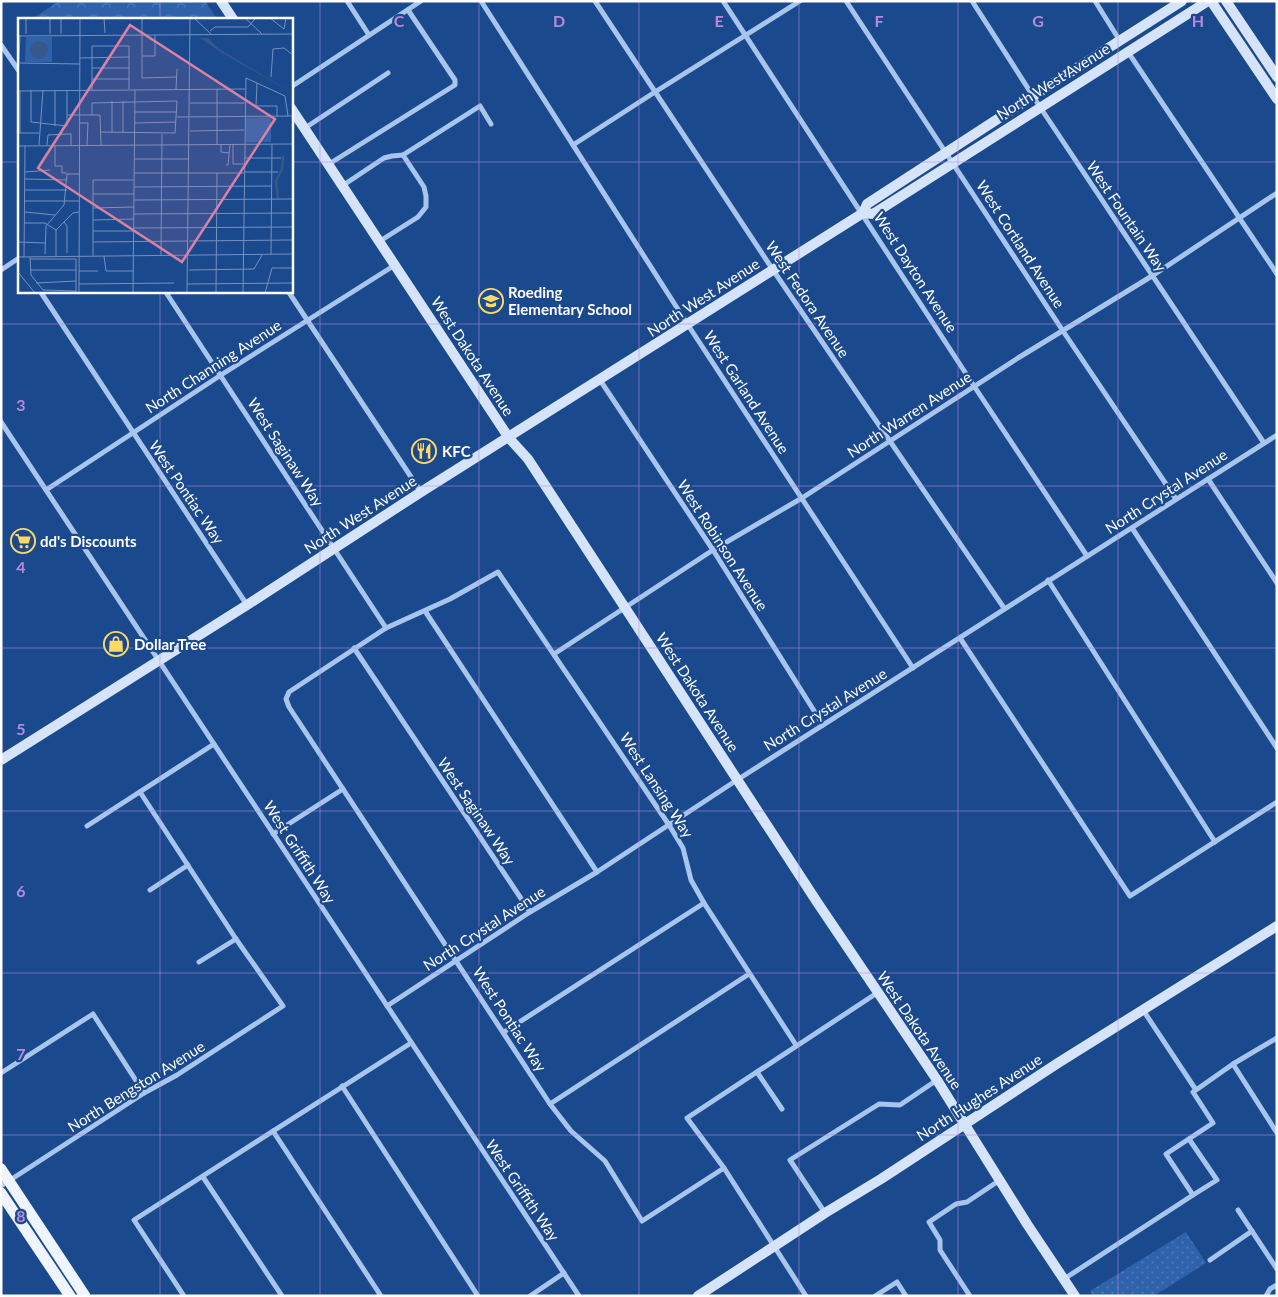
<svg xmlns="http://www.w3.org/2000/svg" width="1278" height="1297" font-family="Lato,sans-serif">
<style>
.grass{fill:url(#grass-dots)}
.forest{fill:url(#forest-crowns)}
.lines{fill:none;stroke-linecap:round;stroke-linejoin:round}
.street{stroke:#a8c5ee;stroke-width:5}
.secondary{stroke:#d5e4fa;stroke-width:10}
.primary{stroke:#eff5ff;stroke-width:11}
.grid{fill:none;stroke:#b68bdc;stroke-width:1;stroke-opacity:0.55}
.labels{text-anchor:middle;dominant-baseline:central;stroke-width:4.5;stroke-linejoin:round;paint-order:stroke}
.street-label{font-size:15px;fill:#fff;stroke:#1b498e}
.poi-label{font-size:15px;font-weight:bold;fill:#fff;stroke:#1b498e;text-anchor:start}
.inset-river{fill:none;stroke:#36588a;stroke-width:2.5}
.inset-road{fill:none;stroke:#7692bb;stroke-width:1}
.view{fill:#dd80a5;fill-opacity:0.15;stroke:#dd80a5;stroke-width:2.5}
.inset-edge{fill:none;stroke:#fff;stroke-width:2.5}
.grid-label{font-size:16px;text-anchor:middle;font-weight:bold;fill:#b68bdc;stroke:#1b498e;stroke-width:4.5;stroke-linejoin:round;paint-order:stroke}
</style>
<defs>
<pattern id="grass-dots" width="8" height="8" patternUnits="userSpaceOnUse" patternTransform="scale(1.25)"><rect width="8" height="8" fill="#2e63ac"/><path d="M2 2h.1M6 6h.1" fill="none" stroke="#4d7ab8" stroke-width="1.8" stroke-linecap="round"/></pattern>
<pattern id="forest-crowns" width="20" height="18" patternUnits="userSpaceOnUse" patternTransform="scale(1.25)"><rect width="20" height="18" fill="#2e63ac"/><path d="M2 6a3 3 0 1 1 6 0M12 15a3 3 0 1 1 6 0" fill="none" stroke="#4d7ab8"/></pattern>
</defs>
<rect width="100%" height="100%" fill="#1b498e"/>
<path class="grass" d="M1186,1232l20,31 -52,33h-61l-3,-5z"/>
<path class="forest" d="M59,1h146l12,18h-185z"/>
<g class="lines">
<g class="street">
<path d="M347,1l22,34"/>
<path d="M481,1l207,324 225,343"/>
<path d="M595,1l178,269 231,338"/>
<path d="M723,1l251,385 113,170"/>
<path d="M846,1l217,330 113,168"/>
<path d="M972,1l68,106 224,336"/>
<path d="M1095,1l25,40"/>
<path d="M1,45l18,26"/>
<path d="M1128,52l149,222"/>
<path d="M291,87l130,-86"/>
<path d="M305,128l83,-55"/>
<path d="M573,145l82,-53 145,-91"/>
<path d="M329,164l126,-79v-5l-47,-70"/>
<path d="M342,186l42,-28 8,-2 11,-1 77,-49 11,18"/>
<path d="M380,241l38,-24 8,-10v-11l-2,-9 -21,-32"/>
<path d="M1,270l18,-12"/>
<path d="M40,291l207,314"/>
<path d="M165,291l221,337"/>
<path d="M288,291l133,201"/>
<path d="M600,380l113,170 110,175"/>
<path d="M1,422l578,874"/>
<path d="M1208,479l69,104"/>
<path d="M46,490l175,-115 174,-110"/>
<path d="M1132,528l145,220"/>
<path d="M1048,580l167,262"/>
<path d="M425,611l172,261"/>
<path d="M960,638l170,258 147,-94"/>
<path d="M354,648l176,264"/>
<path d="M554,654l159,-104 89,-52 216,-140 134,-82 125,-83"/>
<path d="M87,826l127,-82"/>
<path d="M273,834l70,-45"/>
<path d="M150,890l38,-25"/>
<path d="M199,962l37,-23"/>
<path d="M387,1006l143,-94 67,-40 140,-92 540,-345"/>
<path d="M1143,1010l53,80 37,-26 44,-26"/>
<path d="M504,1032l200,-129"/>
<path d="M1233,1064l44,69"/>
<path d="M757,1072l25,37"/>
<path d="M1,1073l92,-59 51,79"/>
<path d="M342,1086l136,210"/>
<path d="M550,1104l199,-130"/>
<path d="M273,1131l108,165"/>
<path d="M1189,1139l28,41 -24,15"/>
<path d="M724,1168l-82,53 -37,-60 -34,-30 -21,-27 -261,-397 -3,-8 3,-7 97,-64 64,-29 48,-27 171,253 14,23 8,32 13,23 92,142"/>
<path d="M203,1177l79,119"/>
<path d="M1,1186l143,-93 33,-18 106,-69 -47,-67 -96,-147"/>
<path d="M1238,1210l39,59"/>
<path d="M825,1213l-35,-53 89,-56 21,1 37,-25"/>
<path d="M1210,1260l42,-29"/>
<path d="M1064,1279l129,-84 -27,-41 47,-31 -20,-31"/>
<path d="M184,1296l-50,-76 277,-177"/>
<path d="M530,1296l34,-23"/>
<path d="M806,1296l-82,-128 -37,-50 190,-125"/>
<path d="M875,1296l22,-14 9,14"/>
<path d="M970,1296l-30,-46v-10l-11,-18 27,-18 11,-2 33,-22"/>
<path d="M1266,1296l4,-7 7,-4"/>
</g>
<g class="secondary">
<path d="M221,1l12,18"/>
<path d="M1211,1l66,98"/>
<path d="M1226,1l51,76"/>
<path d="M291,108l218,330 19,21 289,443 120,178 90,144 48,72"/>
<path d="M863,213l10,1 335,-213"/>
<path d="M1,760l246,-155 174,-113 442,-279 4,-9 166,-108 149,-95"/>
<path d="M698,1296l127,-83 56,-34 177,-116 219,-137"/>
</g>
<g class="primary">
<path d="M1,1169l84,127"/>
<path d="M1,1193l69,103"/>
</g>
</g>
<path class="grid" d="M160,1v18M320,1v1295M479,1v1295M639,1v1295M799,1v1295M958,1v1295M1118,1v1295M1,162h18M291,162h986M160,291v1005M1,324h1276M1,486h1276M1,648h1276M1,811h1276M1,973h1276M1,1135h1276"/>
<defs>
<symbol id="school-ring" viewBox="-11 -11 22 22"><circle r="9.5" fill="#1b498e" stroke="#ffd865" stroke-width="1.5"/><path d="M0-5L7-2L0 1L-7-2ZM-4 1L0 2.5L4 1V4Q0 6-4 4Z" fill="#ffd865"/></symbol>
<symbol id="restaurant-ring" viewBox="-11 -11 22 22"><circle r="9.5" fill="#1b498e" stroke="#ffd865" stroke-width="1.5"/><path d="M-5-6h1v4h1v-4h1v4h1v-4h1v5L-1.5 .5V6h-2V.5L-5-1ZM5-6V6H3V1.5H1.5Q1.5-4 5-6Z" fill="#ffd865"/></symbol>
<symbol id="supermarket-ring" viewBox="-11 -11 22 22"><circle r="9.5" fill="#1b498e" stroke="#ffd865" stroke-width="1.5"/><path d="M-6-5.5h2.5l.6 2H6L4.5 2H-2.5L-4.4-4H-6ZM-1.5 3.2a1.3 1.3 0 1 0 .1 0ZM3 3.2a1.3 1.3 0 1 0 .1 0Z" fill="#ffd865"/></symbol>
<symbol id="shop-ring" viewBox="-11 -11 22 22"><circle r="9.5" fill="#1b498e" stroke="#ffd865" stroke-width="1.5"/><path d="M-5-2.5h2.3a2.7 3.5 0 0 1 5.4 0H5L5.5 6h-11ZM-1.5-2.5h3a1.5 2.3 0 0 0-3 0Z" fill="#ffd865"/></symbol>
</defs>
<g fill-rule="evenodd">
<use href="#school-ring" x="477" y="287" width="28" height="28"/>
<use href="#restaurant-ring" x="410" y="437" width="28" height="28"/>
<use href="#supermarket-ring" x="9" y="527" width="28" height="28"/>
<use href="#shop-ring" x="102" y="630" width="28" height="28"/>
</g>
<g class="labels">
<g class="street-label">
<text transform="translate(1053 81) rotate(-32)">North West Avenue</text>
<text transform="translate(1127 216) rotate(56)">West Fountain Way</text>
<text transform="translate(1021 244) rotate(57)">West Cortland Avenue</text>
<text transform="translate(916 272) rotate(57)">West Dayton Avenue</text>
<text transform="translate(703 297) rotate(-33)">North West Avenue</text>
<text transform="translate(808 299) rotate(56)">West Fedora Avenue</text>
<text transform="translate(473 356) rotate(57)">West Dakota Avenue</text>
<text transform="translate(213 366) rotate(-33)">North Channing Avenue</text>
<text transform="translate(747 392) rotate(57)">West Garland Avenue</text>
<text transform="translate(909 414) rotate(-33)">North Warren Avenue</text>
<text transform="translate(286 452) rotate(57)">West Saginaw Way</text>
<text transform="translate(1166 491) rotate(-33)">North Crystal Avenue</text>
<text transform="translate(187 492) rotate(56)">West Pontiac Way</text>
<text transform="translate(360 514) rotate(-33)">North West Avenue</text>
<text transform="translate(723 545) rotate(57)">West Robinson Avenue</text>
<text transform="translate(698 692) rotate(57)">West Dakota Avenue</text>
<text transform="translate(825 709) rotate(-32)">North Crystal Avenue</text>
<text transform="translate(657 785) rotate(57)">West Lansing Way</text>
<text transform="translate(477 811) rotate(56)">West Saginaw Way</text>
<text transform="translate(300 852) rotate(57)">West Griffith Way</text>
<text transform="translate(484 928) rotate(-33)">North Crystal Avenue</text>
<text transform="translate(510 1019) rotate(57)">West Pontiac Way</text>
<text transform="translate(920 1030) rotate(56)">West Dakota Avenue</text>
<text transform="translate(136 1086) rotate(-32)">North Bengston Avenue</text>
<text transform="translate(979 1097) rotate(-33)">North Hughes Avenue</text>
<text transform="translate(523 1190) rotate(56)">West Griffith Way</text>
</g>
<g class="poi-label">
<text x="508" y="292">Roeding<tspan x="508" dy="17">Elementary School</tspan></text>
<text x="442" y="451">KFC</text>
<text x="40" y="541">dd's Discounts</text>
<text x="134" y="644">Dollar Tree</text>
</g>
</g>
<g transform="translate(18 18)">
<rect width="275" height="275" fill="#1b498e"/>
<path d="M8,19h26v25h-27zM253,99v25h-25v-24z" fill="#2e63ac"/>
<path d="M182,20h8l11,11 74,44 -71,-40zM12 32a9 9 0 1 1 18 0a9 9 0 1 1-18 0Z" fill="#36588a"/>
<path class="inset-river" d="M260,180l-2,-17 6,-12 1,-13"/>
<path class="inset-road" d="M8,0v16M32,0v16M43,0v16M86,0l1,15M124,0v60l35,-1M176,0l18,17M227,0l17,16M252,0l14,11 2,-11M192,13l5,-4h33l7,-8M0,18l275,-2M125,38h12v-21M62,40l49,-1M2,45l60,1M74,50h37M253,59l2,-28 11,-1 9,7M74,61h37M0,62l2,-45M239,65l-1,23h21v10M158,71l1,-20M13,72v32l36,4v-36M37,72v36M74,72v-44h37v43M0,73l227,-2M94,83v31M172,85h55M117,94h42M49,97h33l1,30M74,97v-12l85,-2 -2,32 -74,-1M159,99l116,-1M62,105h8l-1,23M117,105l41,-1M172,113l54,-1M105,114v-31M1,115h20M2,115v-42M199,126v-55M203,126v8l8,1M215,126v20h11M21,127l4,-55M29,127l1,-10 19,-1h4v11M37,127v21h7v7h5M0,128l275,-2M226,140h37M117,141h54M208,147h2l2,-21M7,154l25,-2M226,154h34M116,155h110M7,161l42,1M116,169l138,-1M7,172h42M75,176h41M116,182l159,-1M7,183h54M75,190l41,-1M7,194l30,3M116,196l159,-1M75,202l41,-1M46,204l3,4v27M6,205h21l11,7M116,210l159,-1M75,213h41M171,223l104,-1M0,224l27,1M75,224l95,-1M27,236l1,-28 18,-21 3,-31h13M253,236l1,-110M143,237l1,-121M38,238v-26l17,-17 6,-1M75,238v-76h41M86,238l2,15h28M0,239l275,-3M6,239l1,-111M12,239l1,18 12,15 33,1M12,241h46v34M12,252h46M171,252l65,-1 8,-14M61,253h19M0,254l17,21M18,265l40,-2M61,266l95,-1M169,266l106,-1M61,275l1,-275M115,275l2,-203M169,275l3,-275M198,275l1,-120M225,275l3,-215 39,18 3,20M247,275l7,-25h21"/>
<path class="view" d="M112,7l145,94 -93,143 -144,-94z"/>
<rect width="275" height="275" class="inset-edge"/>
</g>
<g class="grid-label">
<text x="399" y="27">C</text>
<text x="559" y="27">D</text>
<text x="719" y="27">E</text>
<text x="879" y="27">F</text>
<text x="1038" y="27">G</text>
<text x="1198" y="27">H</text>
<text x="21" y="411">3</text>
<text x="21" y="573">4</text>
<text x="21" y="735">5</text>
<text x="21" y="897">6</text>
<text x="21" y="1060">7</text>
<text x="21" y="1222">8</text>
</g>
<rect width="1278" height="1297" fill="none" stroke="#ffffff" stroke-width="5"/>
</svg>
